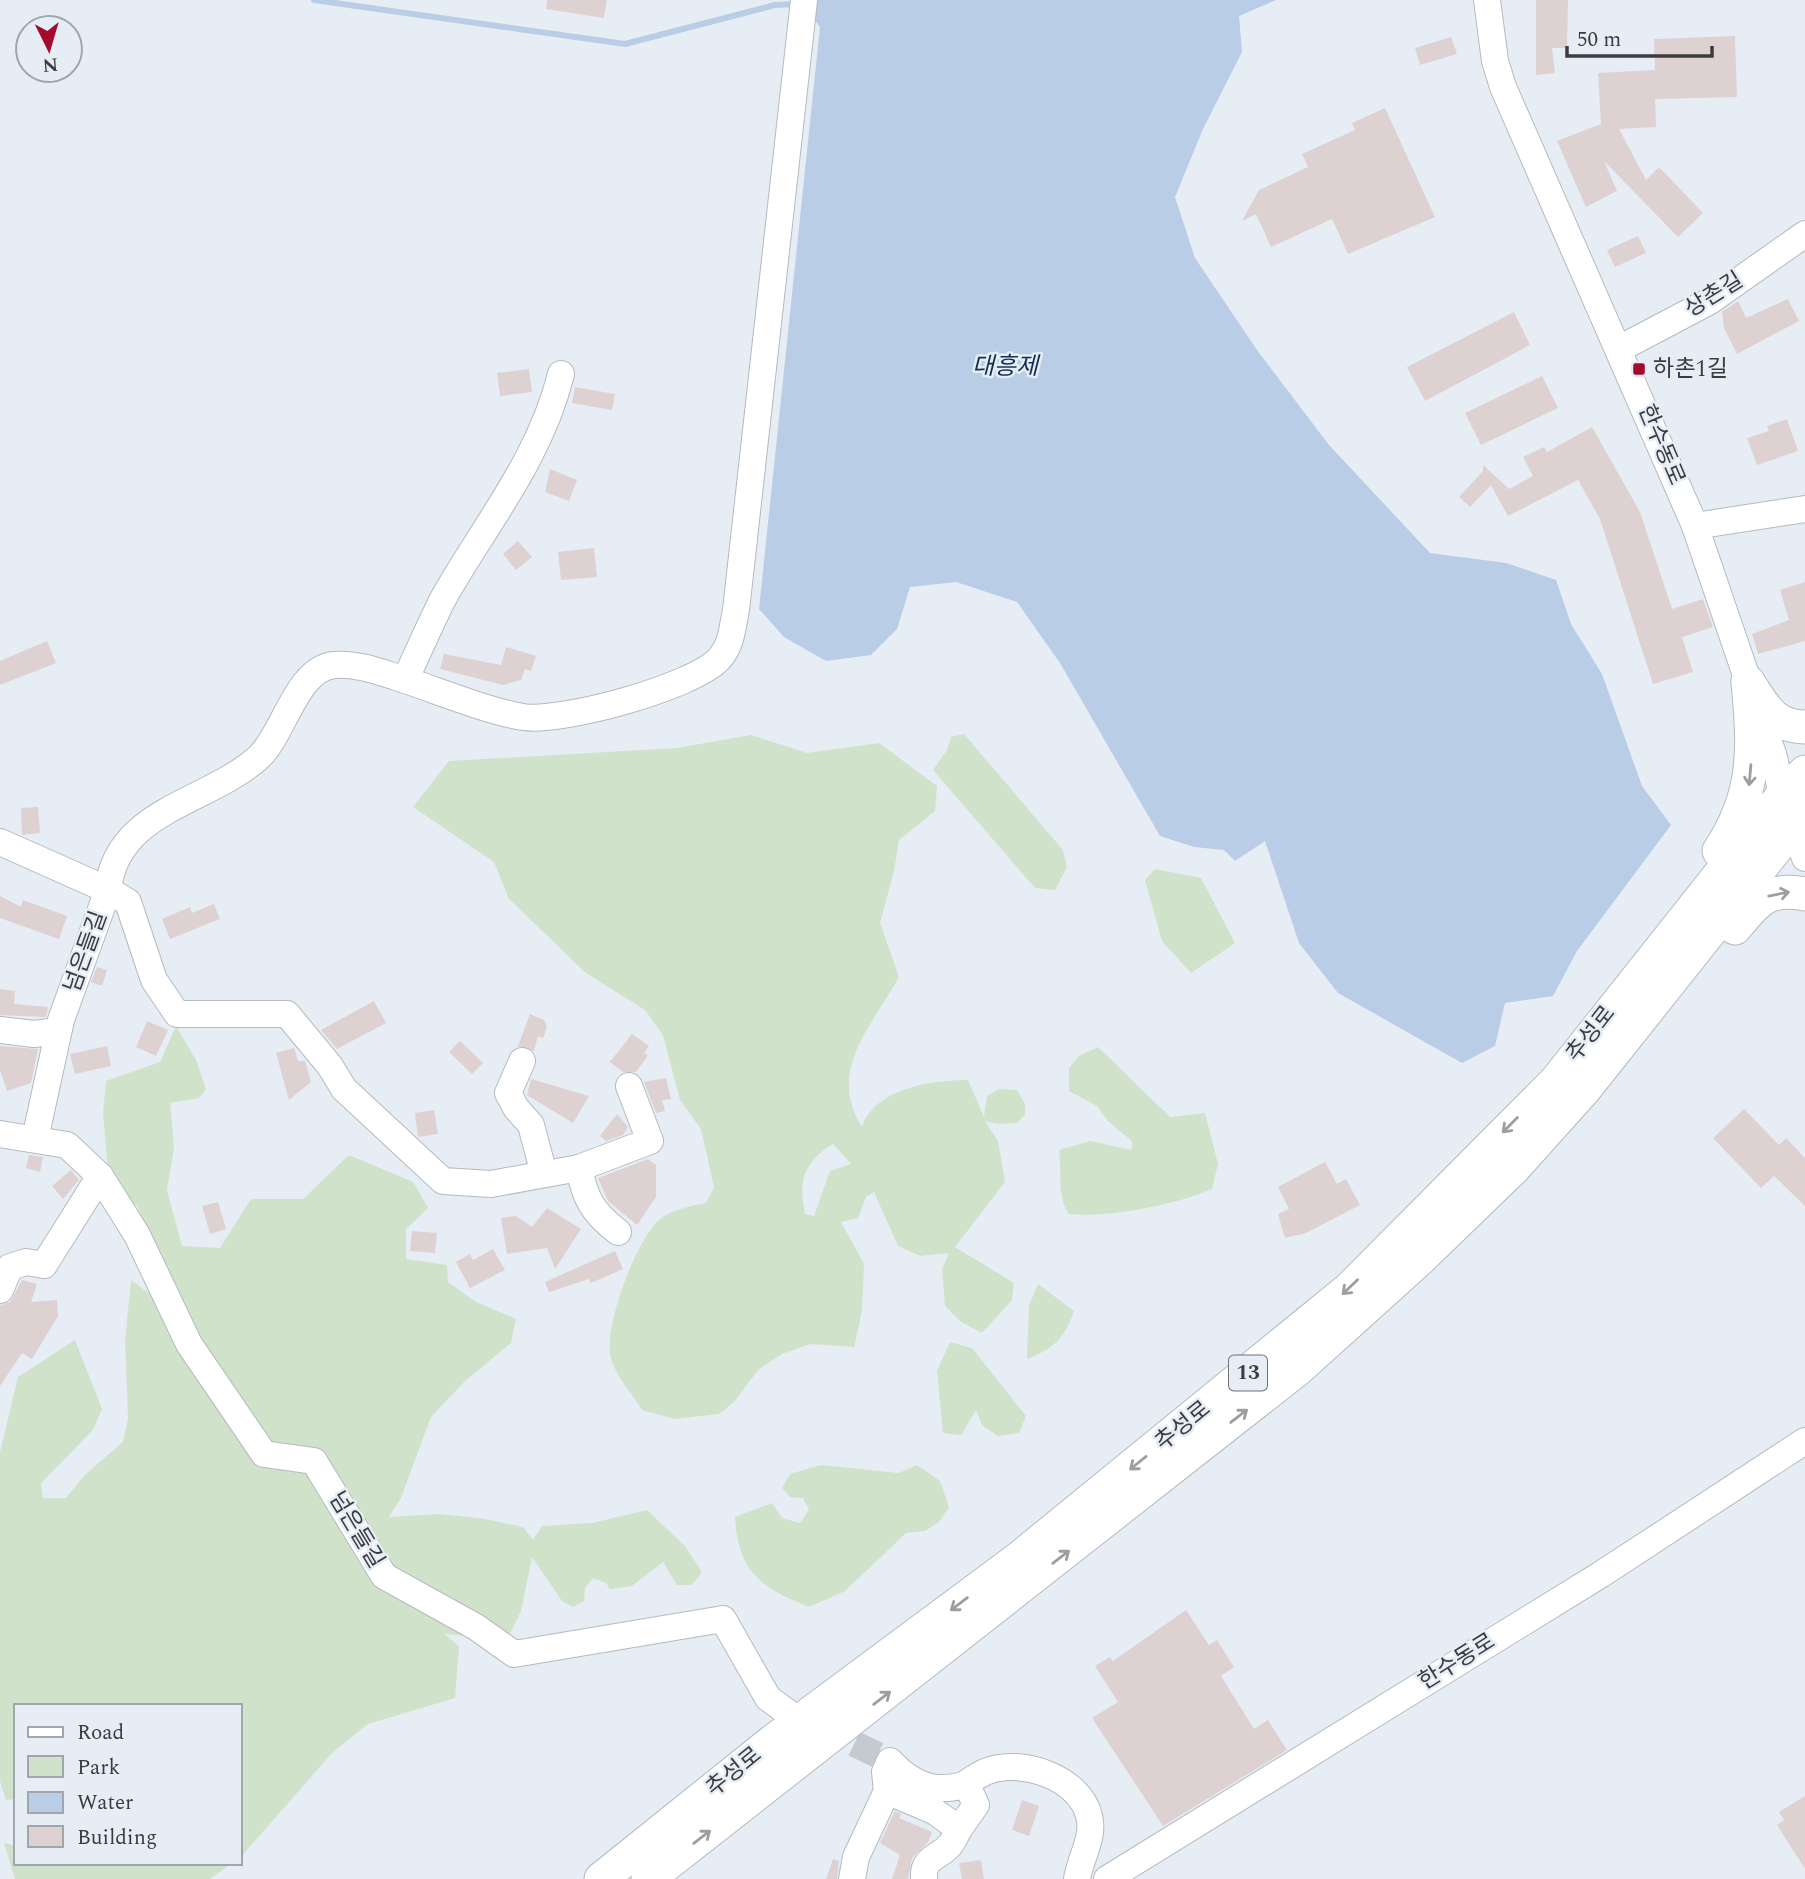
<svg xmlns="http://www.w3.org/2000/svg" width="1805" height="1879" font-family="Spectral,'Noto Sans KR',serif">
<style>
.green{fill:#d1e2cb;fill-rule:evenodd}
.water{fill:#bacde6}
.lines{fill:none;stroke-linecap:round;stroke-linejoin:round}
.stream{stroke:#bacde6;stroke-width:6}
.building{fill:#ddd2d1}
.minor-tunnel{stroke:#c4cad0;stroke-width:26;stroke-dasharray:26 13;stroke-linecap:butt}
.minor-casing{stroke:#b4bac1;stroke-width:28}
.major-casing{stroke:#b4bac1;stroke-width:35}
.minor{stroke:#fff;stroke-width:26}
.major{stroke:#fff;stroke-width:33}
.oneway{stroke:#9c9e9f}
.poi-dot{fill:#a5092d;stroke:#e6edf4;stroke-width:2.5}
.labels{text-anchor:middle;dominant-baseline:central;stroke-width:5;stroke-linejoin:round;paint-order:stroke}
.shield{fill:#e6edf4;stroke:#6e7175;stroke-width:2}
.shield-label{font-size:21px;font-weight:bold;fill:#3a3c3f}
.street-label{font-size:23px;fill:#3a3c3f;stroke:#e6edf4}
.poi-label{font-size:23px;fill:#3a3c3f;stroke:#e6edf4;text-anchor:start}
.water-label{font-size:24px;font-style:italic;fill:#132e50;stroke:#e6edf4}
</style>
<rect width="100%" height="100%" fill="#e6edf4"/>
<g class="green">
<path d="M964,734l99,116 4,17 -12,23 -20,-2 -102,-118 14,-20 4,-13z"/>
<path d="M751,735l56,18 72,-10 58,43 -2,25 -36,29 -5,31 -14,52 19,54c-26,48 -73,93 -37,150 13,-39 71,-47 106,-47l16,37 3,-21 12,-7 18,1 8,14v10l-8,9 -19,1 -13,-3 13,20 7,41 -50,65 59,36 -2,17 -30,33 -21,-11 -16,-16 -3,-37 7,-16 -29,3 -22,-10 -24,-54 -8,5 -8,21 -17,4 23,42 -2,47 -8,36 -44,-3 -28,10 -24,16 -24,32 -15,12 -45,5 -32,-9c-9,-15 -26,-34 -31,-51 -9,-30 26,-121 49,-140 13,-10 31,-13 46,-16l8,-16 -13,-58 -21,-29 -17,-65 -18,-25 -59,-37 -77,-74 -15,-37 -81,-55 36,-46 228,-13zM833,1144l18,20 -21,7 -16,45 -9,-2c-7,-32 -2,-52 28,-70z"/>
<path d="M1155,869l46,9 34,65 -44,30 -29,-32 -17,-61z"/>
<path d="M176,1026l20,34 10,29 -7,9 -29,5 4,45 -7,42 15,56 38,2 31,-49h52l46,-44 64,27 15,26 -22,21v30l41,6 1,17 28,20 40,17 -5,24 -45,37 -35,37 -30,81 -12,19 51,-3 45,5 38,8 10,13 9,-14 50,-3 55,-13 38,36 17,26 -10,13h-15l-14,-23 -31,24 -22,3 -4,-6 -13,-5 -8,10 -1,13 -11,6 -11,-6 -30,-44 -11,54 -14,28 -63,-5 15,12 -4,52 -87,26 -36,29 -92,105v-152h-224v93l-10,1 -6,-19v-329l18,-75 57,-37 27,69 -9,21 -52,53 2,15h23l19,-23 38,-33 5,-24 -3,-78 6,-60 27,20 -2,-44 -19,-51 -13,1 -15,-25 -6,-68 3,-32 54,-19z"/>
<path d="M1098,1047l72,70 35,-4 13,51 -6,25c-37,16 -103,29 -143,25 -12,-17 -7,-42 -10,-64l31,-9 42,9v-9l-24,-20 -11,-15 -28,-15v-23l10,-12z"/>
<path d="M1038,1284l36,27c-10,28 -20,37 -47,48l2,-53z"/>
<path d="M950,1342l22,6 54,68 -7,17 -21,3 -16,-11 -6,-15 -15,25 -18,-2 -6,-62z"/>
<path d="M821,1465l78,8 18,-8 23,16 9,26 -10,15 -14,9 -19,2 -61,58 -36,16c-48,-19 -71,-35 -74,-90l37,-14 10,15 18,5 9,-13 -6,-12 -13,-1 -8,-9 8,-14z"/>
<path d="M4,1843l12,3v17h216l-22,16h-195z"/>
</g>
<path class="water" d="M812,0h464l-37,16 3,36 -39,77 -28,68 20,61 62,92 72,95 101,108 76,10 50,17 15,44 31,50 40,112 29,39 -94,126 -24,45 -48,7 -10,43 -33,17 -124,-70 -39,-50 -34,-102 -30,20 -11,-11 -30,-3 -34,-11 -100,-173 -43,-61 -61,-20 -46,5 -13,42 -26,26 -45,6 -42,-24 -25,-28 61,-582 -10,-14z"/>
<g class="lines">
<path class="stream" d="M314,0l311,44 150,-39 20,-1"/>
</g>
<g class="building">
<path d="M547,0h60l-3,18 -58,-9z"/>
<path d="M1536,0h32l-1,48h-15l3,25 -19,2z"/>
<path d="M1735,36l2,61 -82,2 1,28 -37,2 27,51 13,-13 44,46 -25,24 -74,-76 13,30 -31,16 -29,-66 44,-17 -3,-51 57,-3 -1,-31z"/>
<path d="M1451,37l6,17 -37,11 -5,-17z"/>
<path d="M1385,108l50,109 -87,37 -16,-35 -61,28 -15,-33 -14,7 17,-31 49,-23 -6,-13 53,-24 -3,-7z"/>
<path d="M1638,236l8,17 -31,14 -8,-17z"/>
<path d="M1788,299l11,22 -62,33 -13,-26 -2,-16 16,-11 8,17z"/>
<path d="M1514,312l16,33 -105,56 -18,-34z"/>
<path d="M529,369l3,23 -32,4 -3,-23z"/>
<path d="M1542,376l16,32 -77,37 -16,-32z"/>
<path d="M575,387l40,7 -3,16 -40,-7z"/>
<path d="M1787,419l11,32 -41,14 -10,-27 22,-7 -2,-5z"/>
<path d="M1592,427l48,85 32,97 31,-10 10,28 -31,10 11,35 -40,12 -53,-165 -22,-39 -70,36 -17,-31 -21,22 -11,-10 24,-26v-6l26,24 24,-13 -10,-19 21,-10 3,5z"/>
<path d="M550,469l27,11 -8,21 -24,-9z"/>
<path d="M518,541l14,16 -16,13 -13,-16z"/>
<path d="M594,548l3,29 -36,3 -3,-28z"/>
<path d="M1805,582v59l-47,13 -6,-20 37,-14 -9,-30z"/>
<path d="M47,641l9,22 -56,22v-24z"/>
<path d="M506,647l30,9 -5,15 -6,-2 -4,11 -18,5 -63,-16 4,-15 57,11z"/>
<path d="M38,807l2,26 -18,2 -1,-27z"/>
<path d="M0,896l21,11 2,-7 44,16 -8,23 -59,-21z"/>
<path d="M214,904l6,15 -50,20 -8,-20 28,-12 2,6z"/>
<path d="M97,967l10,3 -5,16 -11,-4z"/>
<path d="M0,989l15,2 -1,13 34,3 -2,10 -46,-2z"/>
<path d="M374,1001l12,22 -49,26 -16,-19z"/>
<path d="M530,1014l14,6 3,7 -4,11 -5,-2 -4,15 -16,-5z"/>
<path d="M147,1021l21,9 -12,26 -20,-9z"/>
<path d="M632,1034l17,12 -5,7 4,2 -12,17h-13l-13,-10z"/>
<path d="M460,1041l23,22 -11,11 -23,-22z"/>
<path d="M0,1046l38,3 -7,34 -24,8 -7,-21z"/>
<path d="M107,1046l4,20 -36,8 -5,-20z"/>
<path d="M294,1048l4,13h7l6,21 -22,18 -13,-47z"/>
<path d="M666,1078l5,21 -9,1 3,11 -9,2 -12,-31z"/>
<path d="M531,1079l58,17 -16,27 -46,-28z"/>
<path d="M1744,1109l35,36 7,-7 19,20v48l-31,-30 -13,12 -48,-50z"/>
<path d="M434,1110l4,24 -20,3 -3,-24z"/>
<path d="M617,1114l11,13 -5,8 -17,6 -6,-5z"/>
<path d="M29,1155l14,2 -3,15 -14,-4z"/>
<path d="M648,1159l8,6v32l-19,28 -29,-24 -10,-23z"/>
<path d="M1325,1162l12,22 9,-5 14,26 -54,28 -21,5 -7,-24 11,-5 -11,-22z"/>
<path d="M71,1170l8,10 -16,19 -11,-13z"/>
<path d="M218,1202l8,27 -16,5 -8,-28z"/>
<path d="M547,1208l34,21 -26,40 -8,-21 -40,6 -6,-36 15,-2 16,11z"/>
<path d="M412,1231l25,2 -2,20 -25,-2z"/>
<path d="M493,1249l12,21 -35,18 -14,-26 14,-8 3,6z"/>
<path d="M615,1251l8,18 -32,14 -2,-4 -40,13 -4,-10z"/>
<path d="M22,1280l15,4 -6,18 26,-2 1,16 -26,43 -10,-6 -22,33v-81l10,-3z"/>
<path d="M1186,1610l23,35 8,-5 17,27 -13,9 33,53 14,-9 19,30 -124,76 -71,-108 26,-16 -23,-36 15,-9 3,4z"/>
<path d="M1805,1796v73l-28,-44 7,-5 -5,-8z"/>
<path d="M1022,1800l17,6 -10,30 -17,-6z"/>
<path d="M895,1811l6,3 -2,4 33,14 -4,10 -16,16 -4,21h-16l8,-24 -20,-12z"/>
<path d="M833,1859l6,2 -2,18h-11z"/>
<path d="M981,1860l3,19h-22l-3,-16z"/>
</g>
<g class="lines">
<path class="minor-tunnel" d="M819,1727l71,34"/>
<defs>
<g id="minor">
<path d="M1487,0l8,61 8,26 192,439 79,231 8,39 23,62"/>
<path d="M1619,349l91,-48 95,-67"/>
<path d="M1695,526l110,-17"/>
<path d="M405,680c13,-27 25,-56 39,-83 42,-74 96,-138 117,-223"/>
<path d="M0,842l108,48 20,12 26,78 23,34h110l43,52 14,23 99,92 48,3 88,-16 71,-27 -21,-55"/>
<path d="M0,1030l34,4 24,-3"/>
<path d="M522,1061l-14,32 8,15 15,17 13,49"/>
<path d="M0,1134l67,11 33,31 37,59 52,109 75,110 50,7 70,115 92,51 38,27 209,-35 45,79 19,14"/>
<path d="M35,1139l26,-119 47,-130c8,-81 101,-87 151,-133 25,-23 37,-88 75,-92 21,-2 43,6 62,12 38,12 90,34 127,40 38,6 170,-30 196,-58 13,-14 13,-31 17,-49l68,-610"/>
<path d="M579,1168c6,30 13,44 39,64"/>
<path d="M0,1290l10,-23 16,-5 18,3 56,-89"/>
<path d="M887,1791l-2,-19 5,-11c13,14 30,27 51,27 27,0 23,-6 44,-16 34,-15 95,5 104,44 6,21 -9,42 -12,63"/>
<path d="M852,1879l4,-22 31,-66 47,20 25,18 17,-24 -9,-20"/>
<path d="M924,1879c-2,-22 15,-21 26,-34 4,-5 6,-11 9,-16"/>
<path d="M1107,1879l493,-304 205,-134"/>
</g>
<g id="major">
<path d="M1748,682c17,25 24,44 57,45"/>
<path d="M1719,851c38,-57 35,-104 29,-169"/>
<path d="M1735,928c22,-27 32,-41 70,-34"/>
<path d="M601,1879l172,-138 245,-182 331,-270 207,-208 226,-285 23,-24"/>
<path d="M648,1879l650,-510 123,-111 92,-89 71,-79 221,-278"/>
</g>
</defs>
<use href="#minor" class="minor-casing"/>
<use href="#major" class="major-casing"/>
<use href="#minor" class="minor"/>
<use href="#major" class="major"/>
</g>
<defs><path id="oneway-shaft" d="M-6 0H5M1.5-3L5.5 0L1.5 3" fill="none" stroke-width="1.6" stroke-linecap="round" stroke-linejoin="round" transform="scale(1.75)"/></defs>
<g class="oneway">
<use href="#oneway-shaft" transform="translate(1750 775) rotate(95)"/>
<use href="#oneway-shaft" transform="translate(1779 894) rotate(-11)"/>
<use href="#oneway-shaft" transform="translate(1510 1125) rotate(135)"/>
<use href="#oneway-shaft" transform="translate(1350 1287) rotate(136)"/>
<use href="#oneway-shaft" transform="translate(1239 1416) rotate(-38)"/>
<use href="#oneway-shaft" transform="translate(1138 1463) rotate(141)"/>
<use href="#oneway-shaft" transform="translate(1061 1557) rotate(-38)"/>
<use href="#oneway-shaft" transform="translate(959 1604) rotate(143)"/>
<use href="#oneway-shaft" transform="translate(882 1698) rotate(-38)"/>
<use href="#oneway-shaft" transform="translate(702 1837) rotate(-38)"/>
</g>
<rect class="poi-dot" x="1632" y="362" width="14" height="14" rx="3.5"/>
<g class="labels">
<rect class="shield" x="1229" y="1355.5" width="38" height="35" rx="5"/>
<g class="shield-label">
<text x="1248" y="1373">13</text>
</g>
<g class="street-label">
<text transform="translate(1714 295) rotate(-32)">상촌길</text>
<text transform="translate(1661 445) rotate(67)">한수동로</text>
<text transform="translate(86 952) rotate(-70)">넘은들길</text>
<text transform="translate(1591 1034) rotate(-52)">추성로</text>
<text transform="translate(1183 1426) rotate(-39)">추성로</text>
<text transform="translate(356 1530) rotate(59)">넘은들길</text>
<text transform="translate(1457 1662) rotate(-32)">한수동로</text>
<text transform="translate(734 1772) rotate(-39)">추성로</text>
</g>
<g class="poi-label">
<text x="1653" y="369">하촌1길</text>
</g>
<g class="water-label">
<text x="1005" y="367">대흥제</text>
</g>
</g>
<rect x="14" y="1704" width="228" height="161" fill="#e6edf4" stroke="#a1a6ac" stroke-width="2"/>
<rect x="28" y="1727" width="35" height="10" fill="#ffffff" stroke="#a1a6ac" stroke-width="2"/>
<text x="77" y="1739" font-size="21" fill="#3a3c3f">Road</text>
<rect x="28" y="1756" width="35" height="21" fill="#d1e2cb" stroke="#a1a6ac" stroke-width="2"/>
<text x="77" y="1774" font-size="21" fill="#3a3c3f">Park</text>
<rect x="28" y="1792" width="35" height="21" fill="#bacde6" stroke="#a1a6ac" stroke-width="2"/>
<text x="77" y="1809" font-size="21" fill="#3a3c3f">Water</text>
<rect x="28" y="1826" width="35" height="21" fill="#ddd2d1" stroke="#a1a6ac" stroke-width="2"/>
<text x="77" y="1844" font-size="21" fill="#3a3c3f">Building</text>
<g transform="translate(49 49) rotate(175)"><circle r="33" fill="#e6edf4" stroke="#a1a6ac" stroke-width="2"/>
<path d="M0-5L12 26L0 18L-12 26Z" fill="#a5092d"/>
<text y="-10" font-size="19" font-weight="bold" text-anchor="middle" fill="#3a3c3f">N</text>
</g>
<path d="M1567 46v10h145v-10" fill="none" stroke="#3a3c3f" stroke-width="3.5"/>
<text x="1577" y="46" font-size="21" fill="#3a3c3f" stroke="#e6edf4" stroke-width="5" paint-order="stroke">50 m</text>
</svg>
